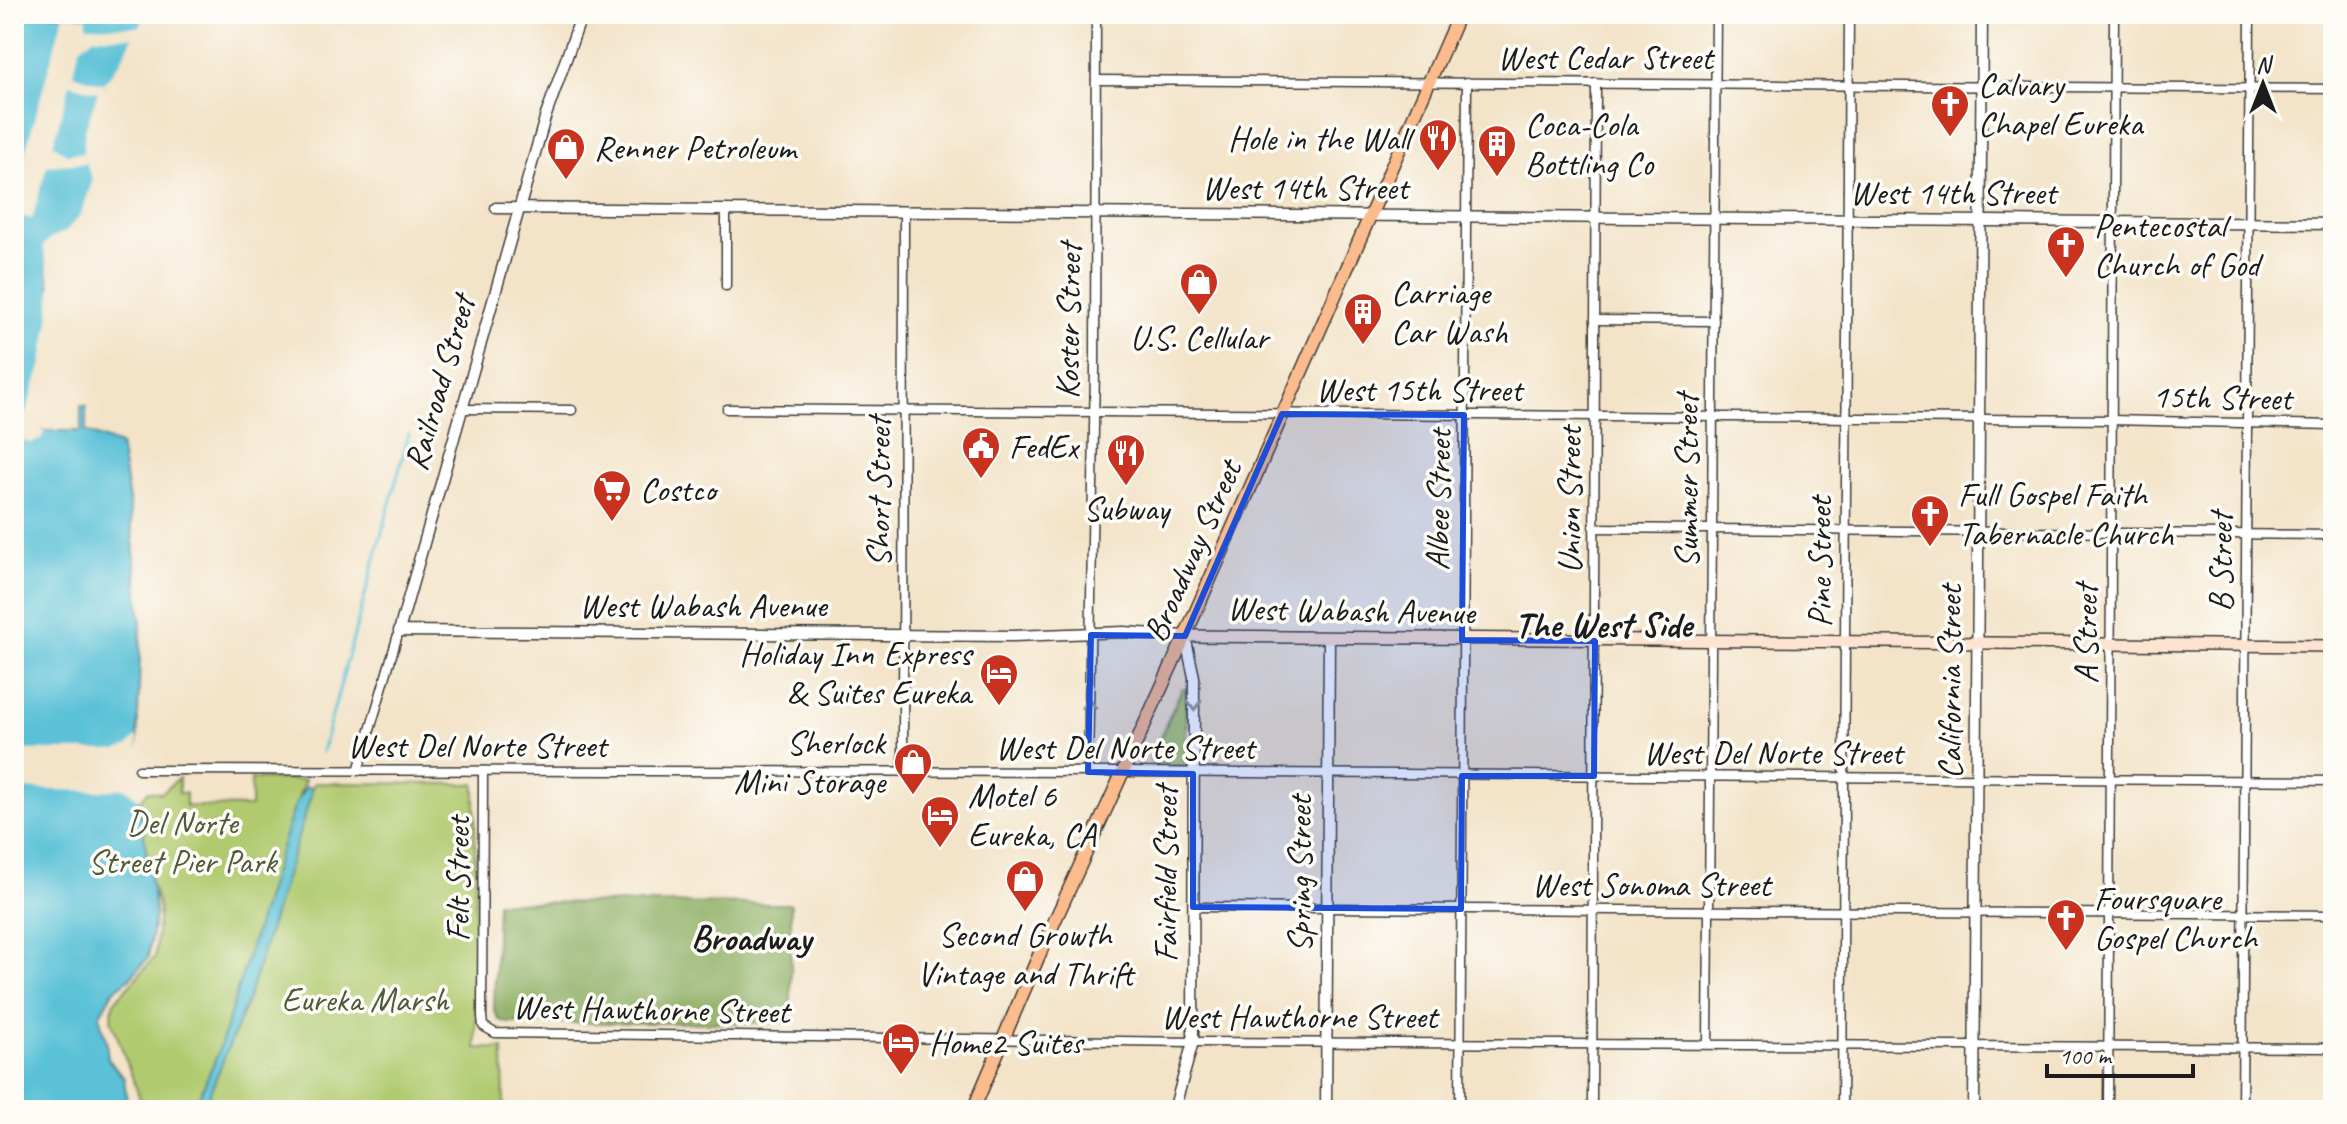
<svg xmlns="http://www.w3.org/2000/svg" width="2347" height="1124" font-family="Caveat,sans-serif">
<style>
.green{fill:#b1ca70;stroke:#667346;stroke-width:2}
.forest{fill:#8cae62;stroke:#54653f;stroke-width:2}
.water{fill:#5ac1d7;stroke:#3b6e7a;stroke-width:2}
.pier{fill:#f3e3c8;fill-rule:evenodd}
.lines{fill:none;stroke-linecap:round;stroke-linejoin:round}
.stream{stroke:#5ac1d7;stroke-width:3}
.minor-casing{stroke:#3c3a36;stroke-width:11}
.tertiary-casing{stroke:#3c3a36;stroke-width:13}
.secondary-casing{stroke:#3c3a36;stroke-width:14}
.trunk-casing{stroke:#3c3a36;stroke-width:15}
.minor{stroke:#fff;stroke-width:8}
.tertiary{stroke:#fff;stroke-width:10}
.secondary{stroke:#fde4d1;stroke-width:11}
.trunk{stroke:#fbbb8c;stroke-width:12}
.oneway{stroke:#999}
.marked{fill:#1d4ed8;fill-opacity:0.2;stroke:#1d4ed8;stroke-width:6;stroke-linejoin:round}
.labels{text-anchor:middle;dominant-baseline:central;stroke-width:7;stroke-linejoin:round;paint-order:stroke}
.street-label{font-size:34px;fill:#1c1c1c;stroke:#fdfcf7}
.poi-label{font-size:34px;fill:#1c1c1c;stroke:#fdfcf7;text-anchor:start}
.park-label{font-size:34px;fill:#505939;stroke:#fdfcf7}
.neighbourhood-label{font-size:36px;font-weight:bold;fill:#1c1c1c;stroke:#fdfcf7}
</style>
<rect width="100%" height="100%" fill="#fdfcf7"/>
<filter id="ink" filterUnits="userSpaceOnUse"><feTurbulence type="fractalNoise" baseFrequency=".0125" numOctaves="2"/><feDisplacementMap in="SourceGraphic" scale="16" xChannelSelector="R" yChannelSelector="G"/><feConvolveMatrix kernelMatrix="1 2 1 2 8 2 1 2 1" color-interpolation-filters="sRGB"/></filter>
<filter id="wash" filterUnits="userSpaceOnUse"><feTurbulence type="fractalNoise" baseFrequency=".006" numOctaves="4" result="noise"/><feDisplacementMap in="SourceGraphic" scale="32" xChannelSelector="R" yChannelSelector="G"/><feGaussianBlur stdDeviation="1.8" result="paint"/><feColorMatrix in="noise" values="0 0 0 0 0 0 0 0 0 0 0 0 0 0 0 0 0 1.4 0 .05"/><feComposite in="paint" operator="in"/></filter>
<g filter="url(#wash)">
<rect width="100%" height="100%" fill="#f3e3c8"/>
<g class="green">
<path d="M1182,689h5l-2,77 -30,-1 -5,-5z"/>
<path d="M179,778v15h7v13l65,1v-28l54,1 -7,18 8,-12 5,3 3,-6 161,1 1,264 27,1 1,61h-311l7,-16 -11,16h-41l-6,-6 -31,-85 3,-17 41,-45 4,-49 -6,-20 2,24 -7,46 -13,13 -6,-9 -115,148 125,-309 9,-10 14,2z"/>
</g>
<path class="forest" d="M497,902l294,2v119h-282l-10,-3 -5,-11z"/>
<g class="water">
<path d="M14,14h156l-24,5 -21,41 -18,20 -20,62 9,41 -11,31 -16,17 -24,14 9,69 -9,45 -23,71 5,11 13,-2 2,-8h39v-25h5v26l34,13 9,55 12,123 -4,125 -9,3 -114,3z"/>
<path d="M14,779l113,7 12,14 16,112 -7,46 -20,22 -15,11 -14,25 7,24 2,19 16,19 4,32h-114z"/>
<path d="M306,786l5,3v6l-63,204 -45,111h-10l25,-57 67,-218 10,-30z"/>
</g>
<g class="pier">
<path d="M64,14l23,4 -1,8 53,1 7,-10 28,-3 -3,4 -22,3 -20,42 -19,22h-4l-2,8 2,2 -14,35 -1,10 3,26 4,12 -4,23 -10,19 -15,15 -20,13 9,60 -19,91 -13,34 4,4 7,-2 3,-5 5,1 -4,9 -11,3 -6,-2 -5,-8 22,-66 9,-52 1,-29 -8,-40 8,-8 14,-6 16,-18 12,-34 -7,-17 -39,3 -15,53 -18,-5v-22zM95,37h38l-12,24 -18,23 -30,-10 7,-27zM70,84l28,8 -13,38 -2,23 -17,1 -13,-10z"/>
<path d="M137,736l1,16 -9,3 -25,4 -90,-1v-8h103l11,-4z"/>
<path d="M14,775l98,2 18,7 12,13 -3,3 -15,-12 -23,3 -87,-2z"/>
</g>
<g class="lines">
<path class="stream" d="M322,752l87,-318"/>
</g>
</g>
<g filter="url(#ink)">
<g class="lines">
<defs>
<g id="minor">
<path d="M1096,80l1237,9"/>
<path d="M726,211v75"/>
<path d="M1595,320l119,1"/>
<path d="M461,409l111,1"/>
<path d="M727,409l1383,11 223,5"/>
<path d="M1594,528l739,7"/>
<path d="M139,770l985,2 1209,9"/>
<path d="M358,771l41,-140"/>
<path d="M483,771l-1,245 1,10 12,7 698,9 1140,6"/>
<path d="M903,772l1,-559"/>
<path d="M1088,772l7,-403 1,-355"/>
<path d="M1193,907l1140,8"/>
<path d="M1708,1043l8,-1029"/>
<path d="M1460,1110l7,-1028"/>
<path d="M1592,1110l4,-1027"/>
<path d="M1842,1110l7,-1096"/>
<path d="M2108,1110l6,-1096"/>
<path d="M2242,1110l8,-1096"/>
</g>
<g id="tertiary">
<path d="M582,14l-37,104 -146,513 614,5 111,-4 61,4 9,41 -1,365 -19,68"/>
<path d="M496,208l1837,16"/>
<path d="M1326,1110l3,-472"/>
<path d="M1974,1110l8,-1096"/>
</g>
<path id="secondary" d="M1185,636l1148,10"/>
<path id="trunk" d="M973,1110l67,-157 145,-317 274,-622"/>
</defs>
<use href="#minor" class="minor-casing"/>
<use href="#tertiary" class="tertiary-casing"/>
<use href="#secondary" class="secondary-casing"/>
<use href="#trunk" class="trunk-casing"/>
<use href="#minor" class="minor"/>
<use href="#tertiary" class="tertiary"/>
<use href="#secondary" class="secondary"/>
<use href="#trunk" class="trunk"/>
</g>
<defs><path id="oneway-chevron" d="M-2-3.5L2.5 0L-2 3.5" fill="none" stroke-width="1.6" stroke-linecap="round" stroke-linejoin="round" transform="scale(2)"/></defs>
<g class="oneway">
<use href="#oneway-chevron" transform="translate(1089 704) rotate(-89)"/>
<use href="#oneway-chevron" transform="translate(1194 705) rotate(91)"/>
</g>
</g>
<path class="marked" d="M1282,414l182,1 -2,225 133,1 -1,135h-132l-1,133 -268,-2v-133l-105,-2 3,-137 94,1z"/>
<defs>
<symbol id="church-pin" viewBox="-11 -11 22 30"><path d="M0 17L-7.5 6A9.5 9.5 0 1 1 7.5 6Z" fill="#c8321e" stroke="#fdfcf7"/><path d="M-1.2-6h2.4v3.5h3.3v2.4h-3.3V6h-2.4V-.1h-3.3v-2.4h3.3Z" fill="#fff"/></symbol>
<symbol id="restaurant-pin" viewBox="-11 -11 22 30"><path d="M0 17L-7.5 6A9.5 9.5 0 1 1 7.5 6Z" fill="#c8321e" stroke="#fdfcf7"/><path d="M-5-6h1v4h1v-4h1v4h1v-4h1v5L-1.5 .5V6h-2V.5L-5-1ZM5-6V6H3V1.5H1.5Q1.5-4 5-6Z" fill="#fff"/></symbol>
<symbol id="building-pin" viewBox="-11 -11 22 30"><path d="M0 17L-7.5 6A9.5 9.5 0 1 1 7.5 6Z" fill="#c8321e" stroke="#fdfcf7"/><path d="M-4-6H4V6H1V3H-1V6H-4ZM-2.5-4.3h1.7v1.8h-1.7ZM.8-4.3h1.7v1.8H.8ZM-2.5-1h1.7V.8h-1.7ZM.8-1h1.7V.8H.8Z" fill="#fff"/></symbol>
<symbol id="shop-pin" viewBox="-11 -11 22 30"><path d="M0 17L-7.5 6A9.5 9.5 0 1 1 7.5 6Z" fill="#c8321e" stroke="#fdfcf7"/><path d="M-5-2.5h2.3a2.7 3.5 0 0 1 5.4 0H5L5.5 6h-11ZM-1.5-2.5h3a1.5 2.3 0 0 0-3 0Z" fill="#fff"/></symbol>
<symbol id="civic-pin" viewBox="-11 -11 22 30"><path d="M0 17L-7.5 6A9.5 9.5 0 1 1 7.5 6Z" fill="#c8321e" stroke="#fdfcf7"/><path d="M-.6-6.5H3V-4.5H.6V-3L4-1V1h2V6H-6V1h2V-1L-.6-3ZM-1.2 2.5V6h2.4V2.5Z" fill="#fff"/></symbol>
<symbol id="supermarket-pin" viewBox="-11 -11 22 30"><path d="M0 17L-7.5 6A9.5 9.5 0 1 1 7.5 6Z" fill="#c8321e" stroke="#fdfcf7"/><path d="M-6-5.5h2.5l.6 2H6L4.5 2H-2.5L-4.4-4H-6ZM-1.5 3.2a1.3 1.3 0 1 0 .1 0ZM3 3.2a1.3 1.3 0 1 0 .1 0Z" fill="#fff"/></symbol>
<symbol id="hotel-pin" viewBox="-11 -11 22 30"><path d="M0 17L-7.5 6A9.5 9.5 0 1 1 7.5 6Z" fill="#c8321e" stroke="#fdfcf7"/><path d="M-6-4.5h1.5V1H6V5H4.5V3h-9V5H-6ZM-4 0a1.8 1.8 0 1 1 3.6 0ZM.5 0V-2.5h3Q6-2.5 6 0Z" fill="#fff"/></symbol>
</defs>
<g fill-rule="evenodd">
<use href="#church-pin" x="1928" y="82" width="44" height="60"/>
<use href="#restaurant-pin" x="1416" y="116" width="44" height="60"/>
<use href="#building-pin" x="1475" y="122" width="44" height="60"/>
<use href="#shop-pin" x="544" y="125" width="44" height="60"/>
<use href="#church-pin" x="2044" y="223" width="44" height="60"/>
<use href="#shop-pin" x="1177" y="260" width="44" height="60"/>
<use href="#building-pin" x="1341" y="290" width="44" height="60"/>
<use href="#civic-pin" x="959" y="424" width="44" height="60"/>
<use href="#restaurant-pin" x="1104" y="431" width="44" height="60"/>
<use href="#supermarket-pin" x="590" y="467" width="44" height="60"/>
<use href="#church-pin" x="1908" y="492" width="44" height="60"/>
<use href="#hotel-pin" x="977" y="651" width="44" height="60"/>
<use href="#shop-pin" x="891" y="740" width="44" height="60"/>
<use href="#hotel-pin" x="918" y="793" width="44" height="60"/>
<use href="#shop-pin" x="1003" y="857" width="44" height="60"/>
<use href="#church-pin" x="2044" y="896" width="44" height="60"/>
<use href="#hotel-pin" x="879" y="1020" width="44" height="60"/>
</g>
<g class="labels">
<g class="street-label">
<text x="1605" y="57">West Cedar Street</text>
<text x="1305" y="187">West 14th Street</text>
<text x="1953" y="192">West 14th Street</text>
<text transform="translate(1068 321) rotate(-89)">Koster Street</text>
<text transform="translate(439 383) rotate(-74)">Railroad Street</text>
<text x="1419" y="389">West 15th Street</text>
<text transform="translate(2222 397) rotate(1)">15th Street</text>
<text transform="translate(1686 481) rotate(-90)">Summer Street</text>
<text transform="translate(878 492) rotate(-90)">Short Street</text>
<text transform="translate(1438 500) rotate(-89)">Albee Street</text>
<text transform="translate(1569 500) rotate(-90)">Union Street</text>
<text transform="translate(1192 551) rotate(-66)">Broadway Street</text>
<text transform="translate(1819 562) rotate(-90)">Pine Street</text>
<text transform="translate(2220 562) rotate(-90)">B Street</text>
<text x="703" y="605">West Wabash Avenue</text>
<text transform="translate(1351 610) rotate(1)">West Wabash Avenue</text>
<text transform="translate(2085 634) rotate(-90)">A Street</text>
<text transform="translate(1949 682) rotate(-90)">California Street</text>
<text x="477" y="745">West Del Norte Street</text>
<text x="1125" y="747">West Del Norte Street</text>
<text x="1773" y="752">West Del Norte Street</text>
<text transform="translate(1165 874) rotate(-90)">Fairfield Street</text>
<text transform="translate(1299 874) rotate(-90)">Spring Street</text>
<text transform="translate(457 879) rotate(-90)">Felt Street</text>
<text x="1651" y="884">West Sonoma Street</text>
<text transform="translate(651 1009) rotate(1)">West Hawthorne Street</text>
<text x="1299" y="1016">West Hawthorne Street</text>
</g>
<g class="poi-label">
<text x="1978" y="84">Calvary<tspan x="1978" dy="39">Chapel Eureka</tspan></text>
<text x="1525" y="124">Coca-Cola<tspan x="1525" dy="39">Bottling Co</tspan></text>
<text x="1410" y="138" text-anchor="end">Hole in the Wall</text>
<text x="594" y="147">Renner Petroleum</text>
<text x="2094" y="225">Pentecostal<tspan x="2094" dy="39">Church of God</tspan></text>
<text x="1391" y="292">Carriage<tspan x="1391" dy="39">Car Wash</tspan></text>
<text x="1199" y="337" text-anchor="middle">U.S. Cellular</text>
<text x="1009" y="446">FedEx</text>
<text x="640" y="489">Costco</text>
<text x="1958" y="494">Full Gospel Faith<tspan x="1958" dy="39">Tabernacle Church</tspan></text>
<text x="1126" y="508" text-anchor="middle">Subway</text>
<text x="971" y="653" text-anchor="end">Holiday Inn Express<tspan x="971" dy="39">&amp; Suites Eureka</tspan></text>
<text x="885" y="742" text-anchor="end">Sherlock<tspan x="885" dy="39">Mini Storage</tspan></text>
<text x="968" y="795">Motel 6<tspan x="968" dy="39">Eureka, CA</tspan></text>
<text x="2094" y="898">Foursquare<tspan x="2094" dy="39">Gospel Church</tspan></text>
<text x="1025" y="934" text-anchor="middle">Second Growth<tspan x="1025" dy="39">Vintage and Thrift</tspan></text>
<text x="929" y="1042">Home2 Suites</text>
</g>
<g class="park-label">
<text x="182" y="822">Del Norte<tspan x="182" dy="39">Street Pier Park</tspan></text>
<text x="365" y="999">Eureka Marsh</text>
</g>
<g class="neighbourhood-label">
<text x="1603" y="625">The West Side</text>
<text x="751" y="938">Broadway</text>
</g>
</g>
<rect width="2347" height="1124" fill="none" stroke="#fdfcf7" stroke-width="48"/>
<g transform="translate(2263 84)" stroke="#fdfcf7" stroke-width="6" paint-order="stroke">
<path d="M0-6L14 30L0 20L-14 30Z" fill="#1c1c1c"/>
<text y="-12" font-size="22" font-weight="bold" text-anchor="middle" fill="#1c1c1c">N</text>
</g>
<path d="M2047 1064v12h146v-12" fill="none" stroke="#1c1c1c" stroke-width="4"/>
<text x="2059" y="1064" font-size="24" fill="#1c1c1c" stroke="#fdfcf7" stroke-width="6" paint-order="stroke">100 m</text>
</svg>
